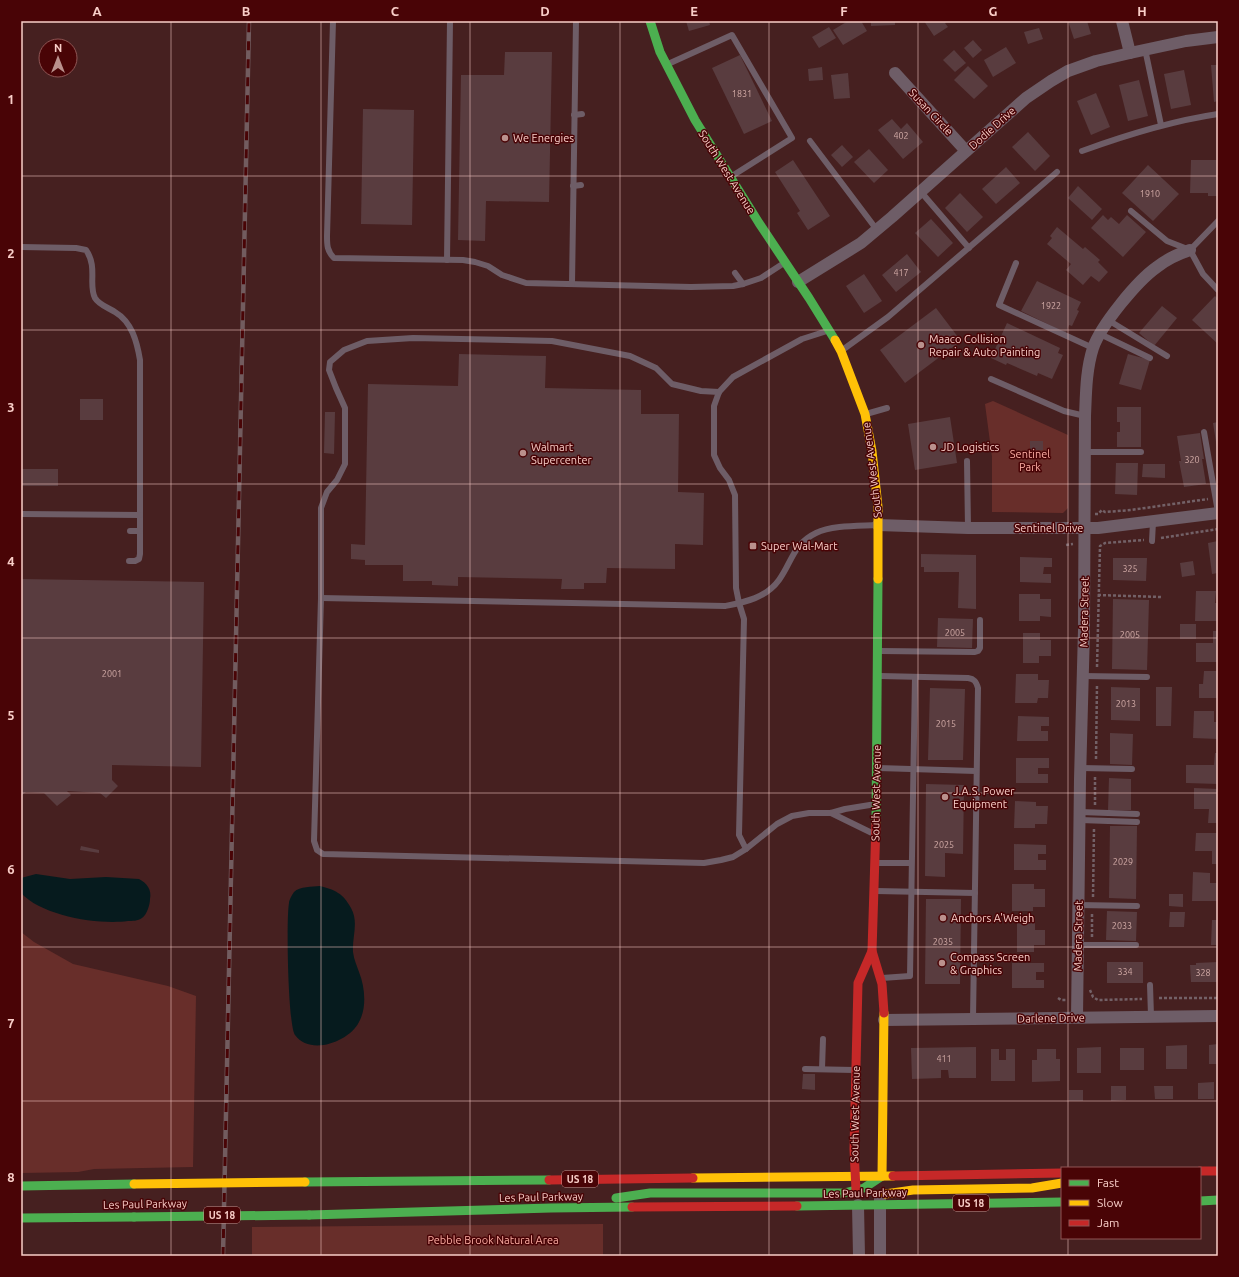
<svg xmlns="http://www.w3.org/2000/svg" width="1239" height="1277" font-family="Ubuntu,sans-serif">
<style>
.green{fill:#682e2a}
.water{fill:#061b1e}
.building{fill:#593c3f}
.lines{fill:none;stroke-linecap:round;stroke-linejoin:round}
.path{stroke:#736167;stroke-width:2.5;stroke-dasharray:3 2;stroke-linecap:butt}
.lane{stroke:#6e5d67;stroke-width:6}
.street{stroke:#6e5d67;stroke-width:12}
.fast{stroke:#4caf50;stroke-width:9}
.slow{stroke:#ffc107;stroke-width:9}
.jam{stroke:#c62828;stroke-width:9}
.rail-casing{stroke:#725c5f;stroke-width:4.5}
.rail{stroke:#490406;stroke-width:3;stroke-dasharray:9;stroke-linecap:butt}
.fast-bridge{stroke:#4caf50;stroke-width:9}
.slow-bridge{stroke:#ffc107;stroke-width:9}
.grid{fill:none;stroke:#f9cec8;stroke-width:1;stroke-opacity:0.55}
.poi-dot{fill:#ba918d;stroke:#490406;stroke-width:1.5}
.labels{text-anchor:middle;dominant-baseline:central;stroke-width:3;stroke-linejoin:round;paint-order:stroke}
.number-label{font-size:9px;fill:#d1aaa6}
.shield{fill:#490406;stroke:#c4918e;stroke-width:1}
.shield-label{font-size:10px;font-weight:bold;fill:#f9cec8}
.street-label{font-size:11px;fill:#f9cec8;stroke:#490406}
.poi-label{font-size:11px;fill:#f9cec8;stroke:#490406;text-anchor:start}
.park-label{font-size:11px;fill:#fbada3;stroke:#490406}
.neatline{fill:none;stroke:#f9cec8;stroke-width:1.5}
.grid-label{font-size:13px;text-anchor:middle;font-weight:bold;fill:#f9cec8}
</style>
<rect width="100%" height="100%" fill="#462020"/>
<g class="green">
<path d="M993,401l75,34v73l-5,5 -71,-1v-55l-7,-53z"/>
<path d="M21,932l13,10 39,22 95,22 28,10 -3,171 -99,2 -16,3 -57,1z"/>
<path d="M603,1224v32h-351v-29z"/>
</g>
<g class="water">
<path d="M36,874l34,5 36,-2 33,2c8,4 13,11 11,20 0,5 -3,16 -8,19 -4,3 -10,3 -14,3 -30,4 -86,-5 -107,-28v-15z"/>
<path d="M320,886c15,4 23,7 31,22 8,14 1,29 2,44 1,8 4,14 6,20 6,15 8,36 0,50 -10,20 -49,34 -64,13 -7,-9 -9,-116 -6,-132 0,-3 3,-8 5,-11 6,-6 18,-5 26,-6z"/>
</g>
<g class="building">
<path d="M686,21h23l1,4 -21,6z"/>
<path d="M848,21h13l6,10 -24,14 -10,-15z"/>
<path d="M871,21h24v4l-24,1z"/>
<path d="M924,21h25l-4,2 3,4 -14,9z"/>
<path d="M1068,21h19l4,13 -17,5z"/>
<path d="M829,27l7,11 -17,10 -7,-11z"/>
<path d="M1039,28l4,11 -15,5 -4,-12z"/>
<path d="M973,40l9,10 -9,8 -9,-10z"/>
<path d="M1006,47l10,16 -23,14 -9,-17z"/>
<path d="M954,50l12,13 -11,9 -12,-12z"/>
<path d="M505,52h47l-3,150 -63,-1 -1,40 -27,-1 3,-165h43z"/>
<path d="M740,55l32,66 -28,13 -32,-66z"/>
<path d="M1211,65h7v36l-4,1z"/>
<path d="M968,66l20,20 -14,13 -20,-19z"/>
<path d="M822,67l1,13 -14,1 -1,-12z"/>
<path d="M1184,70l7,35 -20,4 -7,-35z"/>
<path d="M848,73l2,25 -16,1 -3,-24z"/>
<path d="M1139,80l9,36 -20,5 -9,-36z"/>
<path d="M1096,93l14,34 -19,8 -14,-34z"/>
<path d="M363,109l51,1 -2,115 -51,-1z"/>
<path d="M892,119l9,10 6,-6 16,19 -20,17 -25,-29z"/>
<path d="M1028,132l22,24 -15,15 -23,-24z"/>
<path d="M842,145l11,12 -11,10 -11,-12z"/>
<path d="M869,149l19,21 -14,13 -20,-21z"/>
<path d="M793,160l37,56 -22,14 -11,-17 3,-2 -25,-39z"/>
<path d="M1191,160h27v36h-10v-3h-18z"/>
<path d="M1148,165l31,29 -26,27 -31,-28z"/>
<path d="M1006,167l14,16 -24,21 -14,-15z"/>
<path d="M1078,186l24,23 -10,11 -24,-22z"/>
<path d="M960,193l23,24 -16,15 -22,-24z"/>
<path d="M1103,215l5,5 3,-3 8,7 8,-9 19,17 -23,25 -32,-29z"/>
<path d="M931,219l22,24 -15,14 -23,-24z"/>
<path d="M1057,227l26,22 2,-2 15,13 -2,2 10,10 -9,10 -8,-6 -8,9 -17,-15 5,-6 -24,-20 5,-6 -2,-2z"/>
<path d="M907,254l14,18 -25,20 -14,-17z"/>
<path d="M864,274l18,27 -18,12 -18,-27z"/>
<path d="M1037,281l44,21 -4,8 2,1 -7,15 -3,-1 -3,8 -45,-22z"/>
<path d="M1215,296l3,3v45l-26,-24z"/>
<path d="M1162,306l15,12 -23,28 -15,-13z"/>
<path d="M936,308l25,33 -56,42 -25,-33z"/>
<path d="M1007,323l53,25 -2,5 5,2 -11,24 -14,-6 -1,3 -30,-13 -1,2 -15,-7z"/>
<path d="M459,354l87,2 -1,32 96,2v24h38l-1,78 26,1 -1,52 -28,-1v25l-68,-1 -1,15h-22v6h-23l1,-10 -104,-2v9l-26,-1v-4h-29v-16h-38v-5l-14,-1v-15l14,1 3,-161 90,2z"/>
<path d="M1128,354l22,6 -9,30 -22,-6z"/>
<rect x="80" y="399" width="23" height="21"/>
<path d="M1117,407h24v40h-24v-15h3v-10h-3z"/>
<path d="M325,412h10l-1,42 -10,-1z"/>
<path d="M950,417l7,46 -42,7 -7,-46z"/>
<path d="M1218,422v26h-1l-4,-25z"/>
<path d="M1200,433l4,26h-2l4,25 -22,3 -5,-26h2l-4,-25z"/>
<rect x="1030" y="441" width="13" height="9"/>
<path d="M1116,463h22l-1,32 -22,-1z"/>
<path d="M1143,464h22v14l-23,-1z"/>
<rect x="21" y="469" width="37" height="17"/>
<path d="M1218,541v32l-6,1 -4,-31z"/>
<path d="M921,554l55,1v54l-18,-1 1,-36h-35v-5h-3z"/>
<path d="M1020,557l32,1v9h-8l-1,7h8v9l-31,-1z"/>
<path d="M1113,558h34l-1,23 -33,-1z"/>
<path d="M1193,561l2,14 -13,2 -2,-14z"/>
<path d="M21,579l183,3 -3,185 -89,-2v15l6,6 -12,12 -6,-5 -33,-2 4,4 -14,11 -13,-13 -18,-1 -5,4z"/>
<path d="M1196,591h20l-1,12h3v18h-23z"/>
<path d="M1019,594h21v5h11v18l-11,-1v5h-21z"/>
<path d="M1113,599l36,1 -2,70 -35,-1z"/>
<path d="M938,618l35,1 -1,29 -35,-1z"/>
<rect x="1180" y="624" width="16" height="15"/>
<path d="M1213,631h5v31h-22v-19h17z"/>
<path d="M1023,633h17v7h11v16h-12v7h-16z"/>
<path d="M1204,671h14v27h-19v-14h4z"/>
<path d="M1016,674h22v6h11l-1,18h-10l-1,5h-22z"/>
<path d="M1111,687l29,1v33l-29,-1z"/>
<path d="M1156,687h16l-1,39h-15z"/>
<path d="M930,688l35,1 -2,71h-35z"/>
<path d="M1194,711h20v11h4v17l-25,-1z"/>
<path d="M1018,716l31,1v9h-8v5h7v10h-31z"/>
<path d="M1110,733l23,1 -1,31 -22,-1z"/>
<path d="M1215,753h3v31l-32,-1v-18h28z"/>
<path d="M1016,758h33v10h-11v6h10v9h-32z"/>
<path d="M1109,778l22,1v31h-23z"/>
<path d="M926,784l38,1 -1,69 -18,-1v24l-20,-1z"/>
<path d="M1194,788l24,1v34h-10l1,-14h-15z"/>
<path d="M1015,801l21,1v4h12l-1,18h-12v4h-21z"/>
<path d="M1110,826h27l-1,73 -27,-1z"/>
<path d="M1196,833h22v31h-6v-13h-17z"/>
<path d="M1014,844l32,1v9h-8v6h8v10h-32z"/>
<path d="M81,846l18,4v3l-19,-3z"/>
<path d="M1193,872l17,1v10h8v18h-26z"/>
<path d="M1012,884h22v5h11v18h-12v4h-21z"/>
<path d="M1169,894h14v13l-14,-1z"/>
<path d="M926,899h35l-1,85h-35z"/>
<path d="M1107,911l30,1 -1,29 -30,-1z"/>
<path d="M1170,912h15l-1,15h-15z"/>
<path d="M1212,920h6v25h-7z"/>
<path d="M1017,923h18v7h10v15h-11v7h-17z"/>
<rect x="1107" y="962" width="36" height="21"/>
<path d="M1218,962v20h-27l-1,-17h6v-2z"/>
<path d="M1012,963h32v9h-8v8h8v8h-32z"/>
<path d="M1218,1044v20h-9v-19z"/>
<path d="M1187,1045v24h-21v-23z"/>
<path d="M976,1047v31h-27l-1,-8h-7v8l-29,1 -1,-31z"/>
<path d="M1101,1047v26h-24v-25z"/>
<rect x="1120" y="1048" width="24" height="22"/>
<path d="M991,1049h8v11h7v-11h9v32h-24z"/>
<path d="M1037,1049h19v10h4v22l-28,1v-22h5z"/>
<path d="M803,1074h12v16l-13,-1z"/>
<path d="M1214,1082v17h-16v-16z"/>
<path d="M1111,1086h15v14l-15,1z"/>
<path d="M1154,1086h19v13h-18z"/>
<rect x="1069" y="1090" width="14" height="11"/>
</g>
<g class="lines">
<g class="path">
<path d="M1095,514h3l4,-4 3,2 26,-2 77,-11"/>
<path d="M1161,538l57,-9"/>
<path d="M1066,545l7,-1"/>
<path d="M1098,595l63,2"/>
<path d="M1097,667l3,-121 5,-3 39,-3"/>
<path d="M1096,759l1,-75"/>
<path d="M1095,805v-29"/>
<path d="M1093,897l1,-69"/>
<path d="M1092,937v-25"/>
<path d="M1090,990l3,7 5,3 44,-1"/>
<path d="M1058,998l3,2h6"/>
<path d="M1159,998h59"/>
</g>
<g class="lane">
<path d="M333,21l-6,215c0,9 0,15 7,22l129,2 12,2 13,4 14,9 24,8 165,4 42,-1 10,-2 18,-6 23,-15"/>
<path d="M1145,49l16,76"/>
<path d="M668,64l64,-29 60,103 -60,38"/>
<path d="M574,115l8,-1"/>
<path d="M810,141l67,89"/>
<path d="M1082,151c44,-16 89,-30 136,-37"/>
<path d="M573,186l8,-1"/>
<path d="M921,192l48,56"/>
<path d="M1131,211l36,30 23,9 13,24 15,16"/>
<path d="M21,247l55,1 10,2c12,17 2,35 9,48 4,7 14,10 20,14 17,10 22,30 25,48v194l-1,5 -4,2h-6"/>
<path d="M1190,250l28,-29"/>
<path d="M447,260l3,-239"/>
<path d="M1016,263l-17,42 94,43"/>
<path d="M735,273l8,11"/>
<path d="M572,284l4,-263"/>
<path d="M1108,320l59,36"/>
<path d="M1100,334l50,24"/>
<path d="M841,351l47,-34 169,-145"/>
<path d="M991,379l73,32 21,5"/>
<path d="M719,392l-18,-1 -29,-7 -16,-16 -26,-12 -78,-15 -139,-3 -46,3 -23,9 -14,12 -1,8 7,18 9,20v56l-8,16 -10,12 -6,16v90l-7,243 3,9 6,4 381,9 17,-3 12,-3 13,-8 31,-25 15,-8 17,-3h22l14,-4 31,-5"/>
<path d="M866,414l21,-6"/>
<path d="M1204,432l14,80"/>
<path d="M1085,452h56"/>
<path d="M967,461l1,67"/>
<path d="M21,514l119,1"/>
<path d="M130,531h10"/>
<path d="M1152,541l1,-19"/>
<path d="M321,598l404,8c20,-4 41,-8 54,-26 13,-18 14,-36 37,-47 16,-8 43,-7 61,-8"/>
<path d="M880,651l95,1 3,-1 2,-3v-28"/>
<path d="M880,676l88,2c6,1 8,3 10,10l-5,331"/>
<path d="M1083,676l64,1"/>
<path d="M878,768l98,3"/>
<path d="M1081,768l51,1"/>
<path d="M1080,812l57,2"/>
<path d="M831,813l43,21"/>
<path d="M1080,820l57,2"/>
<path d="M746,849l-7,-14 5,-216 -5,-16 -3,-15 -1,-93 -6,-15 -9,-12 -6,-13v-49l5,-14 14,-15 69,-38 25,-8"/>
<path d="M877,863h34"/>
<path d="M876,891l99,2"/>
<path d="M1078,905l59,1"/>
<path d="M1078,945h58"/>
<path d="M882,978l28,-2 5,-299"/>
<path d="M1150,985l1,31"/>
<path d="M805,1069l49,1"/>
<path d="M822,1069l1,-30"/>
</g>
<g class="street">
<path d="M1122,21l8,32"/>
<path d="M895,73l71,78"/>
<path d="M798,282l63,-39 31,-26 134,-119 25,-17 17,-10 28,-10 34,-8 56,-12 32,-4"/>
<path d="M878,525l90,3h130l120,-15"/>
<path d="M1077,1017l3,-238 4,-149 1,-214c1,-23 1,-46 8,-68 8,-23 44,-67 64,-81 10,-8 21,-13 33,-17"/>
<path d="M884,1020l334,-4"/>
<path d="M880,1197v59"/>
<path d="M858,1205l1,51"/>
</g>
<g class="fast">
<path d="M650,21l10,31 35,68 64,103 50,75 26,42"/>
<path d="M876,823l2,-244"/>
<path d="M305,1182l244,-2"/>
<path d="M21,1186l113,-2"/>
<path d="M616,1198l34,-5h194l20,-5 18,-12"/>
<path d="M1200,1201l18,-1"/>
<path d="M797,1206l265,-4"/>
<path d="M309,1215l242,-7 81,-1"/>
<path d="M21,1218l113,-1"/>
</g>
<g class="slow">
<path d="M835,340l6,11 24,63 7,37 6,56v72"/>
<path d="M882,1176l2,-163"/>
<path d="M693,1178l200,-2"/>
<path d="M885,1194l28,-4 119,-2 30,-5"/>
</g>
<g class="jam">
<path d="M876,823l-4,128 10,33 2,29"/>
<path d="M1200,1171h18"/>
<path d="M893,1176l169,-3"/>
<path d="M549,1180l144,-2"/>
<path d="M856,1190l-2,-41 4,-166 14,-32"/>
<path d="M632,1207l165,-1"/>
</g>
<defs>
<path id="rail" d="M223,1256l26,-1235"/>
</defs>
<use href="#rail" class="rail-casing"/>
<use href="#rail" class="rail"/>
<path class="fast-bridge" d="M134,1217l175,-2"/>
<path class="slow-bridge" d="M134,1184l171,-2"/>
</g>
<path class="grid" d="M171,21v1235M321,21v1235M470,21v1235M620,21v1235M769,21v1235M918,21v1235M1068,21v1147M21,176h1197M21,330h1197M21,484h1197M21,638h1197M21,793h1197M21,947h1197M21,1101h1197M1068,1238v18"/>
<g class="poi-dot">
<circle cx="505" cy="138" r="4"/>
<circle cx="921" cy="345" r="4"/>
<circle cx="933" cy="447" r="4"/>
<circle cx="523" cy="453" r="4"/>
<rect x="749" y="542" width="8" height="8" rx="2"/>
<circle cx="945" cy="797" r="4"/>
<circle cx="943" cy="918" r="4"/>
<circle cx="942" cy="963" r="4"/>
</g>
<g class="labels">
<g class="number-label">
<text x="742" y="94">1831</text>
<text x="901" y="136">402</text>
<text x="1150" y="194">1910</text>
<text x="901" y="273">417</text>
<text x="1051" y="306">1922</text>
<text x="1192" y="460">320</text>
<text x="1130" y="569">325</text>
<text x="955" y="633">2005</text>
<text x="1130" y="635">2005</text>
<text x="112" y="674">2001</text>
<text x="1126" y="704">2013</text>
<text x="946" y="724">2015</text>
<text x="944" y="845">2025</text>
<text x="1123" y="862">2029</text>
<text x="1122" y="926">2033</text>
<text x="943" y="942">2035</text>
<text x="1125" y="972">334</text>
<text x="1203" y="973">328</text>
<text x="944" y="1059">411</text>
</g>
<g class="shield">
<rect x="562" y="1171" width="36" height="16" rx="3"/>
<rect x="953" y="1195" width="36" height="16" rx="3"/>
<rect x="204" y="1207" width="36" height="16" rx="3"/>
</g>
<g class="shield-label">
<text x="580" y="1179">US 18</text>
<text x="971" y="1203">US 18</text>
<text x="222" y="1215">US 18</text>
</g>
<g class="street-label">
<text transform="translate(931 112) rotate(47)">Susan Circle</text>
<text transform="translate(992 128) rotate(-42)">Dodie Drive</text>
<text transform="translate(727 172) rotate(58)">South West Avenue</text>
<text transform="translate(872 470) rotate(-97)">South West Avenue</text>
<text x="1049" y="528">Sentinel Drive</text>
<text transform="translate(1084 612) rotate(-89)">Madera Street</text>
<text transform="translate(876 793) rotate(-89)">South West Avenue</text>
<text transform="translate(1078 936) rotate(-89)">Madera Street</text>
<text transform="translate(1051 1018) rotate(-1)">Darlene Drive</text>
<text transform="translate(855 1114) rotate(-89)">South West Avenue</text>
<text transform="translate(865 1193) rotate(-1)">Les Paul Parkway</text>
<text transform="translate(541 1197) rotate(-1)">Les Paul Parkway</text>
<text transform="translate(145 1204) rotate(-1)">Les Paul Parkway</text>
</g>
<g class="poi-label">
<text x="513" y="138">We Energies</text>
<text x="929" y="339">Maaco Collision<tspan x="929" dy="13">Repair &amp; Auto Painting</tspan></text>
<text x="531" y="447">Walmart<tspan x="531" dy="13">Supercenter</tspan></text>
<text x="941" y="447">JD Logistics</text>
<text x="761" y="546">Super Wal-Mart</text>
<text x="953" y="791">J.A.S. Power<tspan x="953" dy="13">Equipment</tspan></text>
<text x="951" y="918">Anchors A'Weigh</text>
<text x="950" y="957">Compass Screen<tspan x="950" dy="13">&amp; Graphics</tspan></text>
</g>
<g class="park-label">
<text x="1030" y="454">Sentinel<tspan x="1030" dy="13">Park</tspan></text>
<text x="493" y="1240">Pebble Brook Natural Area</text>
</g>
</g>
<rect width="1239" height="1277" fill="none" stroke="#490406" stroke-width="44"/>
<rect x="1061" y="1167" width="140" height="72" fill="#490406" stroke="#8f5554"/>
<rect x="1069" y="1180" width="20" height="6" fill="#4caf50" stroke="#8f5554"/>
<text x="1097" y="1187" font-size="12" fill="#f9cec8">Fast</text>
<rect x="1069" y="1200" width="20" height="6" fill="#ffc107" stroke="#8f5554"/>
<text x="1097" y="1207" font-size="12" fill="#f9cec8">Slow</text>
<rect x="1069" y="1220" width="20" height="6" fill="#c62828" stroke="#8f5554"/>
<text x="1097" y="1227" font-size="12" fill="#f9cec8">Jam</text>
<g transform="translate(58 58)"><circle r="19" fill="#490406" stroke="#8f5554"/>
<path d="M0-3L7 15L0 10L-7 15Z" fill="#ba918d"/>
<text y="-6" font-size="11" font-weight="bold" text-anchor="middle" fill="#f9cec8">N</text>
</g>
<rect x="22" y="22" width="1195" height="1233" class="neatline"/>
<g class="grid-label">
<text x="97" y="16">A</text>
<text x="246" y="16">B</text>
<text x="395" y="16">C</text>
<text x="545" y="16">D</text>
<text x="694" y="16">E</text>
<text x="844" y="16">F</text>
<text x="993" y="16">G</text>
<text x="1142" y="16">H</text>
<text x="11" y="104">1</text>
<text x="11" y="258">2</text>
<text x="11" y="412">3</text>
<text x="11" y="566">4</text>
<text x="11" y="720">5</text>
<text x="11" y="874">6</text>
<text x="11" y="1028">7</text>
<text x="11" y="1182">8</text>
</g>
</svg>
